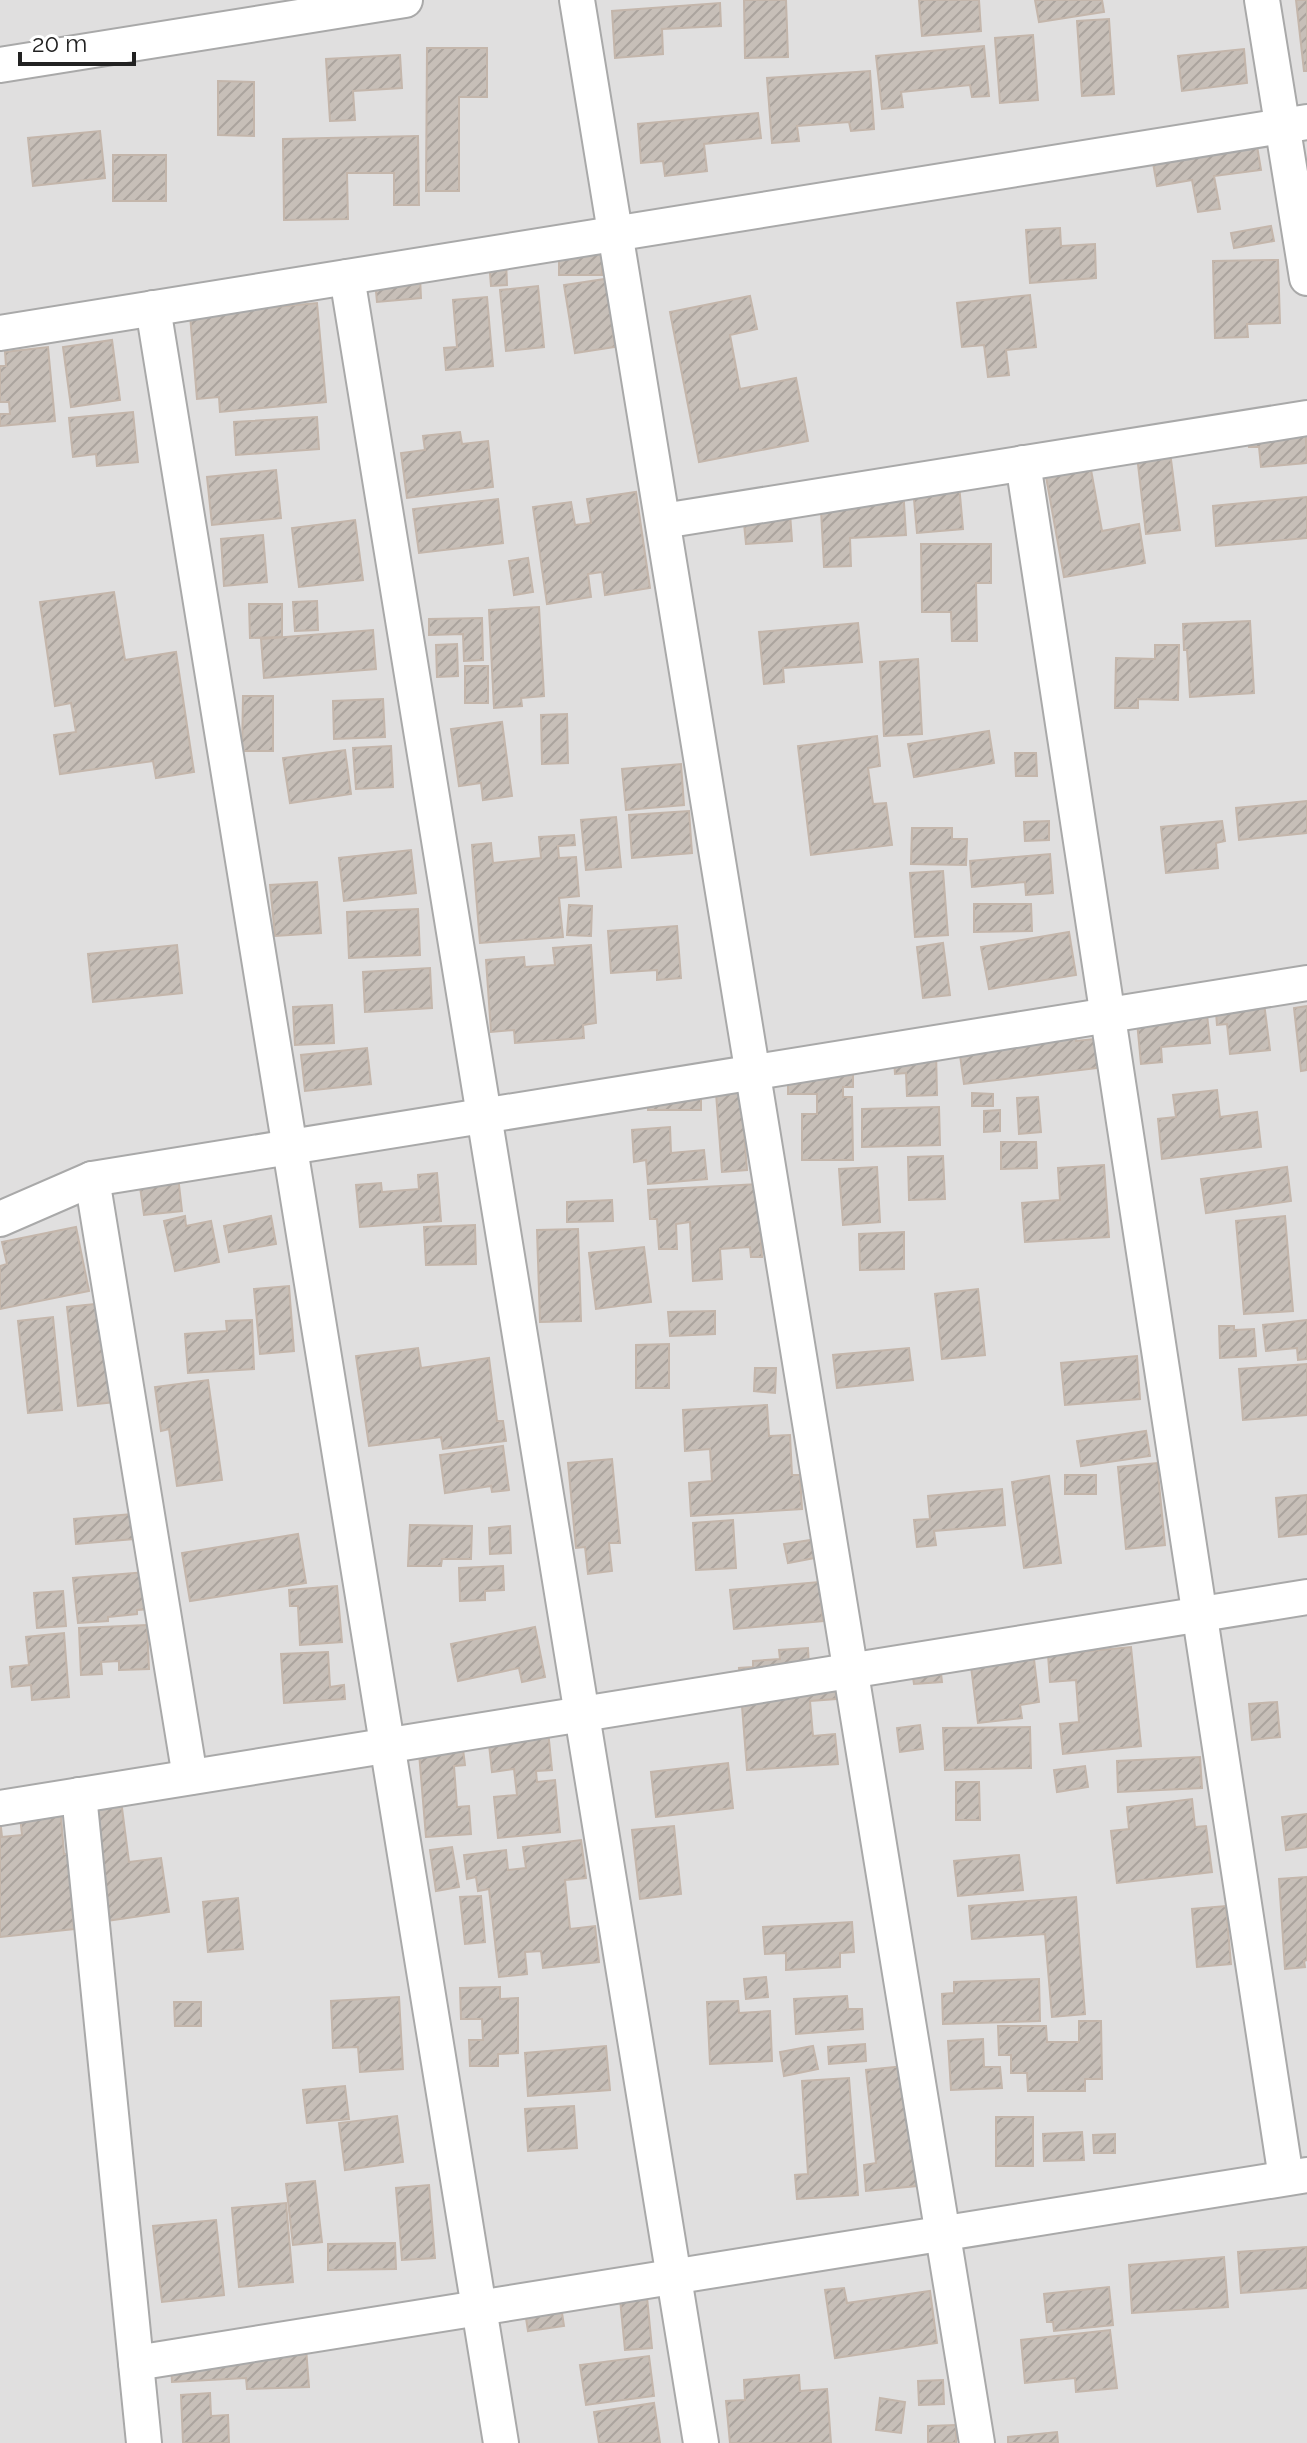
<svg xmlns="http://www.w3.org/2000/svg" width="1307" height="2443" font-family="Raleway,sans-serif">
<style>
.residential{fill:#e0dfdf}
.building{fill:url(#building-hatch);stroke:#c4b6ab;stroke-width:2}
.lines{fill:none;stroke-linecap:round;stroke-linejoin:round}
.street-casing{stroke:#a9a9a9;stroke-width:38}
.street{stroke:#fff;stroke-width:34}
</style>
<defs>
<pattern id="building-hatch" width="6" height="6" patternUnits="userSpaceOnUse" patternTransform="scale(2)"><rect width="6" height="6" fill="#c7bfb8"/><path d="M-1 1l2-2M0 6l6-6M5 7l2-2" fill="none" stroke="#aba49e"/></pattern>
</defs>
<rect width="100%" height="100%" fill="#f2efe9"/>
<rect class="residential" x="0" y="0" width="1307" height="2443"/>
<g class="building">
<path d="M744,0h42l2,57 -43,1z"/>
<path d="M919,0h60l2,31 -59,5z"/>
<path d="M1035,0h67l2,12 -65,10z"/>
<path d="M1296,0h11v71h-3z"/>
<path d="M720,3l1,23 -59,3 1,25 -48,4 -3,-47z"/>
<path d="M1109,19l5,75 -32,2 -5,-75z"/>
<path d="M1033,35l5,65 -38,3 -5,-65z"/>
<path d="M984,46l5,50 -17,1 -2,-12 -69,7 2,15 -21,2 -6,-53z"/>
<path d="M427,48h60v49h-28v94h-33z"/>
<path d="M1244,49l3,34 -65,8 -4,-35z"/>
<path d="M400,55l2,33 -49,3 2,29 -25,1 -4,-62z"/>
<path d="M870,71l4,58 -23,2 -2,-9 -52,4 2,15 -27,2 -5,-65z"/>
<path d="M218,81l36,1v54l-36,-1z"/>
<path d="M758,113l3,25 -57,6 3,27 -42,5 -2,-15 -22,2 -3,-39z"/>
<path d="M100,131l5,47 -72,8 -5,-48z"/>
<path d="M1255,134l6,36 -47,6 6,33 -22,3 -6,-32 -35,6 -6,-35z"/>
<path d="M418,136l1,69h-25v-32h-47l1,46 -64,1 -1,-81z"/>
<rect x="113" y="155" width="53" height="46"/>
<path d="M1271,226l3,15 -40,7 -3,-15z"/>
<path d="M1060,228l1,18 34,-2 1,34 -66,5 -4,-53z"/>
<rect x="559" y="240" width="43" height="35"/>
<path d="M506,260l1,25 -16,1 -2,-25z"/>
<path d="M1278,260l2,63 -33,1 1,13 -33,1 -2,-77z"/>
<path d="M420,277l1,21 -44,4 -2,-21z"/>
<path d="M605,279l10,68 -40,6 -11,-68z"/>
<path d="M538,286l6,61 -38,4 -6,-61z"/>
<path d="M1030,295l6,52 -30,3 3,25 -21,2 -4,-32 -22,2 -5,-44z"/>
<path d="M750,296l7,33 -27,6 10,54 56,-11 12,63 -109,21 -29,-150z"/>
<path d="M487,297l6,69 -47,4 -2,-22 13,-1 -4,-47z"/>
<path d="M317,303l9,99 -106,10 -1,-15 -22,2 -7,-84z"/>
<path d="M112,340l8,60 -49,7 -8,-60z"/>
<path d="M48,347l7,74 -55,5v-12h10l-1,-12h-9v-36h6l-1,-14z"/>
<path d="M133,412l5,50 -41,4 -1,-12 -23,3 -4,-39z"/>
<path d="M317,417l2,32 -83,6 -2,-33z"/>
<path d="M1305,417l2,46 -46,4 -2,-20h-10l-2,-25z"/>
<path d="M460,432l2,12 26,-3 5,46 -86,11 -6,-45 24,-3 -2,-14z"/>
<path d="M1169,444l11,86 -34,4 -10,-87z"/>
<path d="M1088,453l14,78 37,-7 6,39 -81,14 -21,-117z"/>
<path d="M276,470l5,48 -69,7 -5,-48z"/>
<path d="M958,473l5,56 -46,4 -5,-56z"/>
<path d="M903,487l3,48 -56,3 1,28 -27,1 -4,-76z"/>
<path d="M636,492l14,96 -45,7 -3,-23 -14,2 3,23 -44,7 -14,-97 38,-5 4,23 16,-2 -4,-24z"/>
<path d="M1307,497v41l-91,8 -3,-40z"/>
<path d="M498,499l5,44 -84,10 -6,-44z"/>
<path d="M789,499l3,42 -46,3 -4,-41z"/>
<path d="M355,520l8,60 -64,7 -7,-59z"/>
<path d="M263,535l4,47 -43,4 -3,-47z"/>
<path d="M921,544h70v39h-15l1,58h-25l-1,-29h-29z"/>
<path d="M528,558l5,34 -19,3 -5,-34z"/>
<path d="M114,592l11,68 51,-8 18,120 -38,6 -3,-17 -93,13 -6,-39 22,-3 -5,-29 -16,3 -15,-104z"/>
<path d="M317,601l1,29 -23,1 -2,-29z"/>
<path d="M249,604h33v33l-32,1z"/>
<path d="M539,607l5,89 -23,2 1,8 -28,2 -5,-98z"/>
<path d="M482,618l1,42 -19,1 -1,-27 -34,1v-16z"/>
<path d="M1250,621l4,72 -64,4 -3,-47h-3l-1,-26z"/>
<path d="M858,623l4,39 -79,6 1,14 -20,2 -5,-52z"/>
<path d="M373,630l3,39 -112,9 -3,-39z"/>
<path d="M457,644l1,32 -21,1 -1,-32z"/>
<path d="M1155,645h24l-1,55 -40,-1v9h-23l1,-50 39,1z"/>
<path d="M918,659l4,75 -38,2 -4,-74z"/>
<rect x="465" y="666" width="23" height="37"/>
<path d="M243,696h30v55h-31z"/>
<path d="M383,699l2,38 -51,2 -1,-38z"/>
<path d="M567,714l1,49 -26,1 -1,-49z"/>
<path d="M502,722l10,74 -29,4 -2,-17 -22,3 -8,-57z"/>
<path d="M989,731l5,32 -80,14 -6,-33z"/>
<path d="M877,736l3,30 -12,2 5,36 13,-1 6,42 -81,10 -13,-109z"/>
<path d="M391,746l2,41 -37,2 -3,-41z"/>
<path d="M345,750l6,44 -61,9 -7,-45z"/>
<path d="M1015,753h21l1,23h-21z"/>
<path d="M681,764l3,41 -58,5 -4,-41z"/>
<path d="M1307,801v32l-68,7 -3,-32z"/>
<path d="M689,811l3,42 -60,5 -3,-43z"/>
<path d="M616,817l5,50 -35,3 -5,-50z"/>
<path d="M1049,821v19l-24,1 -1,-19z"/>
<path d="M1222,821l3,20 -9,2 2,25 -52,5 -5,-46z"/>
<path d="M912,828h40v11h15l-1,26 -55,-1z"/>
<path d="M574,835l1,10 -17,1 1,12 17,-1 3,39 -20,2 4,39 -83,6 -8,-98 19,-2 2,20 48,-5 -2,-21z"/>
<path d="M411,850l5,43 -72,8 -5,-43z"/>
<path d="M1050,854l3,39 -27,2 -1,-13 -53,5 -2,-26z"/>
<path d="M943,871l5,64 -33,2 -5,-64z"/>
<path d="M317,882l4,51 -46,3 -5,-51z"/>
<path d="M974,904h57l1,27 -58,1z"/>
<path d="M569,905l23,1 -1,30 -24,-1z"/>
<path d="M418,909l2,46 -71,3 -2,-46z"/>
<path d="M677,926l4,52 -24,2v-10l-46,3 -3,-42z"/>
<path d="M1069,932l7,43 -87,14 -8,-42z"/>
<path d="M943,943l7,52 -27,3 -6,-51z"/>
<path d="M177,945l5,48 -89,9 -5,-48z"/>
<path d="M591,945l5,78 -13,2 1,13 -69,5 -1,-13 -23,2 -5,-72 38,-3 1,10 30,-2 -2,-17z"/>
<path d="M430,968l2,40 -67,4 -2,-40z"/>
<path d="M1263,995l7,55 -40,4 -3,-30 -10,1 -2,-25z"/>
<path d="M332,1005l2,38 -39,2 -2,-38z"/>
<path d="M1206,1005l4,38 -49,4 1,15 -21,2 -5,-53z"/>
<path d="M1307,1006v64l-6,1 -7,-63z"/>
<path d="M1074,1028l2,13 18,-2 4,29 -134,16 -6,-43z"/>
<path d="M367,1048l4,36 -66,7 -4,-36z"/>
<path d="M936,1050l1,45 -30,1 -1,-23 -11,1 -1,-14z"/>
<path d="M788,1058l65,9v20h-10v10h9l1,63h-51v-46h15v-20h-29z"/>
<path d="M740,1079l7,91 -25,2 -7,-92z"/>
<path d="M1217,1090l3,27 37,-5 4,35 -99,12 -4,-40 18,-2 -3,-22z"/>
<rect x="648" y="1092" width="53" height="18"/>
<path d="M972,1093l21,1v12h-21z"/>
<path d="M1038,1097l3,35 -22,2 -2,-36z"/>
<path d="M939,1107l1,38 -78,2v-38z"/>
<path d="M1000,1110v21l-16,1v-21z"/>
<path d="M670,1127l1,26 33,-3 3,29 -59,5 -2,-24 -12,2 -2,-32z"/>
<path d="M1001,1142h35l1,26 -36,1z"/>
<path d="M943,1156l2,43 -36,1 -1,-43z"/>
<path d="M1104,1165l5,72 -84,5 -3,-39 38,-3 -2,-32z"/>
<path d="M877,1167l3,55 -37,3 -4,-56z"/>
<path d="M1287,1167l4,34 -85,12 -5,-34z"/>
<path d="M437,1173l4,48 -81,6 -4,-42 25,-2 1,9 37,-3 -1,-14z"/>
<path d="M178,1176l4,35 -38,4 -5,-35z"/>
<path d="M758,1184l4,73h-11l-1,-10 -30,2 2,30 -29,2 -3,-59 -14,2 1,25h-18l-2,-30h-7l-2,-29z"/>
<path d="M612,1200l1,21 -46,1v-20z"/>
<path d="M185,1216l1,10 25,-5 8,41 -44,9 -11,-50z"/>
<path d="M271,1216l5,28 -47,8 -5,-26z"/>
<path d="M1285,1216l8,95 -49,3 -8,-93z"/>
<path d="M475,1225l1,39 -50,1 -2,-38z"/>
<path d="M76,1227l13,64 -89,18v-43l7,-2 -5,-22z"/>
<path d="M578,1229l3,92 -41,1 -3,-92z"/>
<path d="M904,1232v37l-44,1 -1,-36z"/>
<path d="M644,1247l7,55 -55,7 -7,-56z"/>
<path d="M289,1286l5,65 -34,3 -6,-65z"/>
<path d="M978,1289l7,66 -43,4 -7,-65z"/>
<path d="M114,1302l11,99 -47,5 -11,-99z"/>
<path d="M715,1311v23l-45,2 -2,-24z"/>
<path d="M53,1317l9,93 -34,3 -10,-92z"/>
<path d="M252,1320l2,49 -66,4 -3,-39 42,-3 -1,-10z"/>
<path d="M1307,1320v39l-9,1 -1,-12 -31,3 -3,-26z"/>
<path d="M1219,1326h15v4l20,-1 2,27 -36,2z"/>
<path d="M669,1344v44h-33v-43z"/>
<path d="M418,1348l3,20 68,-10 8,63h6l3,20 -63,8 -2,-12 -72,9 -13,-90z"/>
<path d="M909,1348l4,32 -76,8 -4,-33z"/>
<path d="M1137,1356l3,43 -75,6 -4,-42z"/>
<path d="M1307,1364v51l-64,5 -4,-51z"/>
<path d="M755,1368h21l-1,25 -21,-2z"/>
<path d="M208,1380l14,100 -45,6 -8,-57 -8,2 -6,-44z"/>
<path d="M767,1405l2,31 21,-1 2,40h8l2,34 -111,7 -2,-33 23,-2 -2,-32 -25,2 -2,-41z"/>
<path d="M1146,1431l4,25 -69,10 -4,-25z"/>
<path d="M503,1446l6,44 -17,2 -1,-6 -46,7 -5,-38z"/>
<path d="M612,1459l8,84h-11l3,28 -24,3 -3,-27 -9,1 -8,-85z"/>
<path d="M1157,1463l8,82 -39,4 -8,-82z"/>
<rect x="1065" y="1475" width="31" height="19"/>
<path d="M1049,1476l12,87 -37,5 -12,-86z"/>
<path d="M1002,1489l3,36 -71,6 2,14 -19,2 -3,-27 16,-1 -2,-23z"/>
<path d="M1307,1495v39l-28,3 -3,-39z"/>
<path d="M144,1513l2,25 -70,6 -2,-25z"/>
<path d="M733,1520l3,48 -40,2 -3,-47z"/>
<path d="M410,1525l62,1 -1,33h-29l-1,7h-33z"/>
<path d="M510,1526l1,27 -21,1 -1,-26z"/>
<path d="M298,1534l8,49 -116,18 -8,-48z"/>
<path d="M811,1540l4,18 -27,5 -4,-19z"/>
<path d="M503,1566l1,24 -19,1v9l-25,1 -1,-33z"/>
<path d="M159,1571l3,37 -25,2v4l-29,3v4l-30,2 -5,-45z"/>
<path d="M819,1582l4,39 -89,8 -4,-39z"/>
<path d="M337,1586l5,56 -42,3 -2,-39h-8l-1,-16z"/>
<path d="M63,1591l3,35 -29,2 -3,-35z"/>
<path d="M147,1625l2,44 -30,1v-9l-18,1 1,12 -21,1 -2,-47z"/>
<path d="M535,1627l10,50 -23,5 -3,-14 -61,13 -7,-37z"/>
<path d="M64,1633l5,64 -37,3 -1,-15 -19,2 -2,-20 19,-2 -3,-28z"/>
<path d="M1032,1642l7,60 -19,3 2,13 -44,5 -9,-73z"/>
<path d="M1131,1647l10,99 -78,8 -3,-30 19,-2 -3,-42 -26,2 -2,-27z"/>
<path d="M808,1648l1,19 25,-2 2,34 -26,2 3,35 22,-2 3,30 -91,6 -8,-102 14,-1v-6l27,-2 -1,-9z"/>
<path d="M328,1652l2,35 14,-2 1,14 -61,4 -3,-49z"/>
<path d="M939,1656l3,26 -28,2 -4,-25z"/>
<path d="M1277,1702l3,35 -28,3 -3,-36z"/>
<path d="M547,1720l5,50 -16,1 1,11 18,-2 5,52 -62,6 -4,-41 23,-2 -3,-26 -22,3 -5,-46z"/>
<path d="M920,1725l3,24 -23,3 -3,-24z"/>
<path d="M1030,1727l1,41 -86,2 -2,-42z"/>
<path d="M463,1749l2,16 -11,1 3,41 12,-1 2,28 -45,3 -7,-84z"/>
<path d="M1200,1757l2,31 -84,4 -1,-31z"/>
<path d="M728,1763l5,45 -77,9 -5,-45z"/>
<path d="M1085,1766l3,21 -31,5 -3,-22z"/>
<path d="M956,1782h23l1,38h-24z"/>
<path d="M119,1785l10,77 32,-4 8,54 -63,9 -16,-132z"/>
<path d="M1192,1799l3,28 11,-1 6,46 -95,11 -6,-52 18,-2 -2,-22z"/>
<path d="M60,1804l4,50 14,-1 3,29 -11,1 4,46 -74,8v-119l2,19 20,-2 -3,-28z"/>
<path d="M1307,1814v33l-21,3 -4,-33z"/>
<path d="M674,1826l7,68 -41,5 -8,-69z"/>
<path d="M581,1840l5,38 -21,2 5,49 25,-3 4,36 -56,6 -2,-17 -16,1 2,22 -28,3 -10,-88 -11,2 -2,-14 -9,2 -3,-24 42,-5 2,20 18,-2 -3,-21z"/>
<path d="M452,1847l7,40 -23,4 -6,-41z"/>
<path d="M1019,1855l4,35 -65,6 -4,-35z"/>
<path d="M1307,1877v83l-3,1 1,6 -20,2 -6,-90z"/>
<path d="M481,1896l4,46 -20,2 -5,-47z"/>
<path d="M1076,1897l9,117 -33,3 -7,-83 -73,5 -3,-33z"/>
<path d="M238,1898l5,51 -35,3 -5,-50z"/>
<path d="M1226,1906l5,58 -34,3 -5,-58z"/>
<path d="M852,1922l2,30 -14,1v14l-54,3v-17l-21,1 -2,-27z"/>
<path d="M766,1977l2,20 -22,2 -2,-20z"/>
<path d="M1039,1979l1,42 -97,3 -1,-30 12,-1v-11z"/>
<path d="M500,1987v12l18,-1v55l-20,1v12h-28l-1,-26h14l-1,-21h-21l-1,-31z"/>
<path d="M847,1996l1,13h14l1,20 -67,5 -2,-35z"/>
<path d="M399,1997l4,72 -43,3 -2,-25 -25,1 -2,-47z"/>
<path d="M738,2001l1,12 31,-2 2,50 -62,3 -3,-62z"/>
<path d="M174,2002h27v24h-26z"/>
<path d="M1079,2021h22l1,58h-17v12h-57l-1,-18h-16v-18h-12l-1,-29h48l1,16h32z"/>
<path d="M983,2039l1,28h16l2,21 -51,2 -3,-49z"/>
<path d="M865,2044l1,17 -37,3 -1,-17z"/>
<path d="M606,2046l4,44 -82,6 -3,-43z"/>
<path d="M813,2046l5,23 -34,7 -4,-24z"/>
<path d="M904,2066l13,120 -51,5 -2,-26 12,-2 -10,-93z"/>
<path d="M849,2078l9,117 -61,4 -2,-24 13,-1 -6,-93z"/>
<path d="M345,2086l4,33 -42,4 -4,-33z"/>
<path d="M574,2106l3,42 -49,3 -3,-42z"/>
<path d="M397,2116l6,46 -58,8 -6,-47z"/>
<rect x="996" y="2117" width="37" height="49"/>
<path d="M1082,2132l2,28 -40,1 -1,-27z"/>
<path d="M1115,2134v19h-21l-1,-18z"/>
<path d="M315,2181l7,61 -29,3 -7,-61z"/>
<path d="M429,2185l6,73 -33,2 -6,-72z"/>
<path d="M286,2203l7,79 -54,5 -7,-79z"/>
<path d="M216,2220l8,75 -62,7 -9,-76z"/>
<path d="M395,2243l1,26 -68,1v-26z"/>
<path d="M1307,2247v41l-66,5 -3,-41z"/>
<path d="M1224,2257l4,50 -96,6 -3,-48z"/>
<path d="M646,2287l6,61 -27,2 -6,-61z"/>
<path d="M1109,2287l4,38 -59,6 -1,-9h-6l-3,-28z"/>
<path d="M844,2288l3,15 83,-12 7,52 -102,15 -10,-68z"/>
<path d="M560,2300l4,26 -36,5 -4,-26z"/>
<path d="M1110,2330l7,58 -41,4 -1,-14 -50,5 -4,-43z"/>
<path d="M170,2341l136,7 3,39 -62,2 -1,-11 -74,4z"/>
<path d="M649,2356l5,40 -68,9 -6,-40z"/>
<path d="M799,2375l1,16 27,-2 4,54h-101l-4,-42 19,-1 -1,-20z"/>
<path d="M943,2380l1,24 -25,1 -1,-24z"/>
<path d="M210,2393l1,23 17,-1 1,28h-46l-2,-48z"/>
<path d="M880,2398l25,4 -4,31 -25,-3z"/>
<path d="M654,2403l6,40h-61l-5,-31z"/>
<path d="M956,2425v18h-28v-17z"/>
<path d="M1057,2432l1,11h-50v-6z"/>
</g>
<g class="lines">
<defs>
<g id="street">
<path d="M577,0l400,2443"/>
<path d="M1262,0l45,278"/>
<path d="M0,65l405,-65"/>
<path d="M347,277l354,2166"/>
<path d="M153,308l348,2135"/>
<path d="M0,333l1307,-211"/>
<path d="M1023,463l263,1715"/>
<path d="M663,521l644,-103"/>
<path d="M92,1179l98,598"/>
<path d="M0,1219l92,-40 1215,-196"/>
<path d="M79,1795l65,648"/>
<path d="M0,1808l1307,-211"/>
<path d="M136,2363l1171,-188"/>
</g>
</defs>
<use href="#street" class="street-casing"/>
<use href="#street" class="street"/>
</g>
<path d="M20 52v12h114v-12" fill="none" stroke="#222222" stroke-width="4"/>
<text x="32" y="52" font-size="24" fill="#222222" stroke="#ffffff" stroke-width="6" paint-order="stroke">20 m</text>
</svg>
